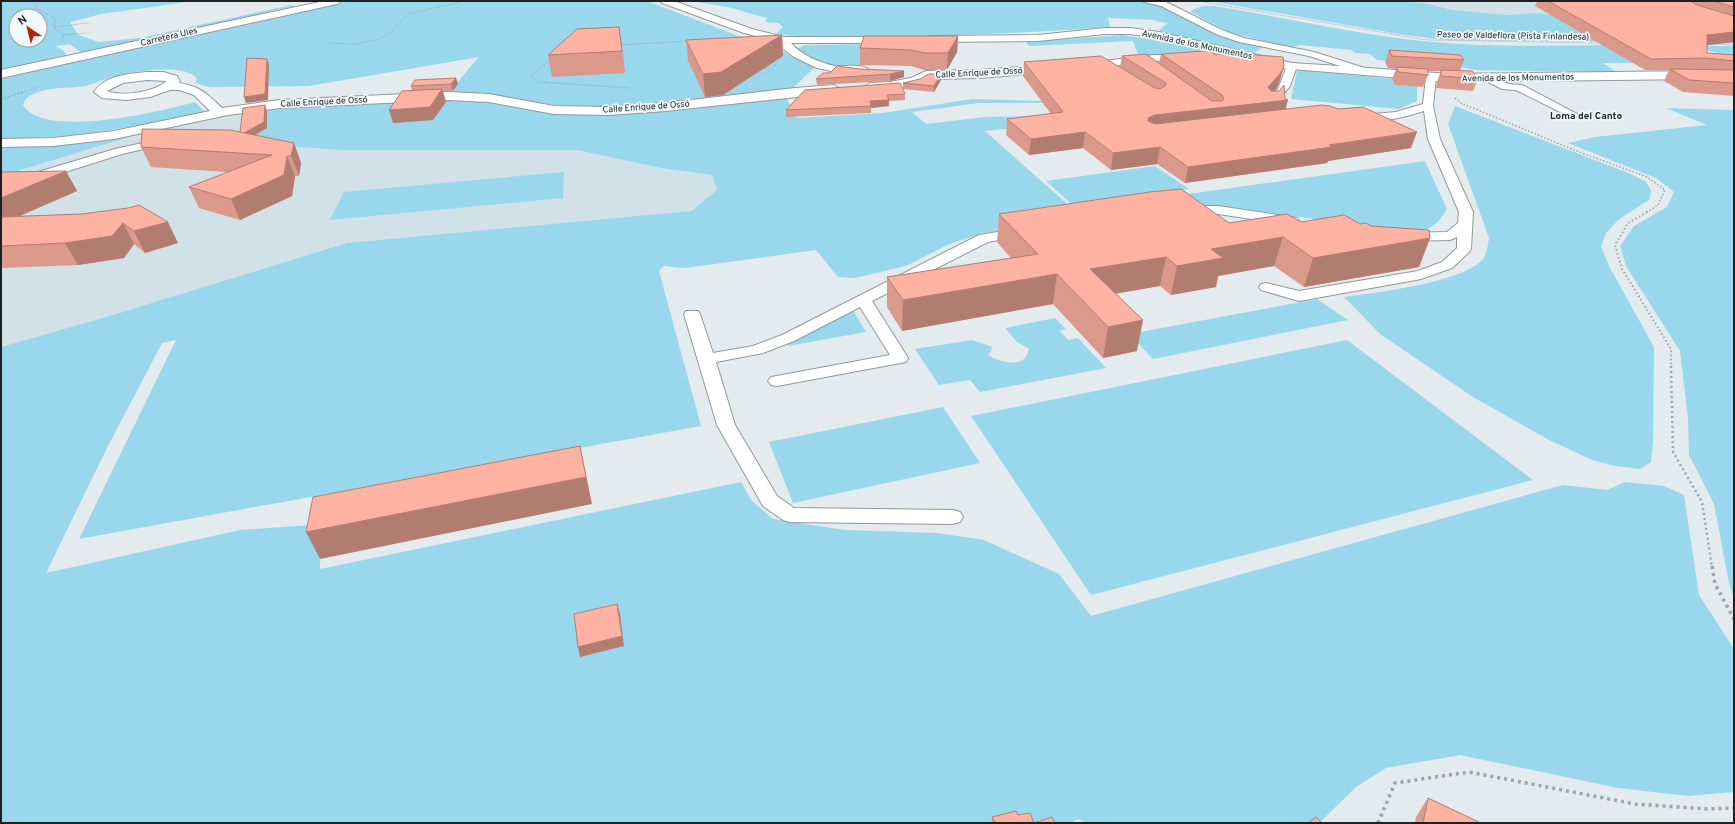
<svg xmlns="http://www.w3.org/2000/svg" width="1735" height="824" font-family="Overpass,sans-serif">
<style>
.built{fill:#d0e1e7}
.green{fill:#99d7ed;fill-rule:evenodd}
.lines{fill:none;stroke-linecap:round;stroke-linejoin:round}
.lane-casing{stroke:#91989b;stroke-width:2}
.street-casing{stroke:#91989b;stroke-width:2}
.path-far4{stroke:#9da3a6;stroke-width:1;stroke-dasharray:1 1.5;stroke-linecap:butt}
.path-far3{stroke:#9da3a6;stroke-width:1.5;stroke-dasharray:1.5 2;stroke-linecap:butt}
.path-far2{stroke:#9da3a6;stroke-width:2;stroke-dasharray:1.5 2.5;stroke-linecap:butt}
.path-far1{stroke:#9da3a6;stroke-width:2.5;stroke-dasharray:2 3;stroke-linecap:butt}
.path{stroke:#9da3a6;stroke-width:3.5;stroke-dasharray:3 4;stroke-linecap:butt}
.lane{fill:#fff;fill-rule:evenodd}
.street{fill:#fff;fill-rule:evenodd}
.wall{fill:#da998b}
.shaded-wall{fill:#b27d71}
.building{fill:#feb2a2;stroke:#b27d71}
.labels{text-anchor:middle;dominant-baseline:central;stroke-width:3.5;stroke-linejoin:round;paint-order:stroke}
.far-street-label{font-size:9px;fill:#1e2122;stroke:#f0f8fb}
.far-neighbourhood-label{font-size:10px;font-weight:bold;fill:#1e2122;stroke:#f0f8fb}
</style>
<rect width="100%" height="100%" fill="#e3ebee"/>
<g class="built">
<path d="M1398,1h254l82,26v17l-40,-2 -161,-29 -24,2 -57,-5 -23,-6z"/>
<path d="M262,111l80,39h235l84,18 51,7 5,15 -26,21 -344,32 -248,76 -98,28v-171l135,-41 67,-15z"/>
</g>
<g class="green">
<path d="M1,1h193l-93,13 -31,8 8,13 21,7 41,-4 151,-33 4,1 -212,48 -13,-10 -14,2 9,6 1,3 -65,16zM16,16h24v24h-24z"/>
<path d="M352,1h295l102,39 25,5 15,10 26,12 -22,21 -133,16 -43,3 -64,-2 -56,-10 -49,-2 31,-36 -170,29 -100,1 -14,-4 2,-4c-12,-18 -71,-6 -89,-1 -8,2 -16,7 -23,8 -15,3 -56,-1 -62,19 21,35 139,6 172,-3l10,10c-68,14 -134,28 -204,26v-61l319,-71z"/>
<path d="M691,1h447l20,4 34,16 71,26 -9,6 -90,-20 -5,-3 9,-7 -12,-2 1,-1 -49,-2 2,9c-67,5 -134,8 -201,9 -44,1 -89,3 -133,-2l7,-7 -5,-4 -13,-1 2,-4 -39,-11z"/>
<path d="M1209,1h189l31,3 23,6 57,5 24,-2 34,3 54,26 -177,-2 -39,-5z"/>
<path d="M1203,6h12c72,12 144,29 217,36 65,6 131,3 196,3l5,18h-30l13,9 -142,-2 -19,-4 -78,-6 -7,-6 -15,-1 -3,-3 -52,-5 -10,3 -61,-16 -38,-20 1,-2z"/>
<path d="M1122,35l48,7 83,18 -114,-3 -6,-16 -104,5 -3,-4z"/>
<path d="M893,44l-29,8 -5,16c-24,-1 -43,-6 -63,-19l9,-4z"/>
<path d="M1693,46h41v11l-36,-9z"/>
<path d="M1300,70l92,9 3,6 22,1v15l-18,8 -108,-10 6,-28z"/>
<path d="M785,95l11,23 87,-5 89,-14 75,2 84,10 -86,-4 -2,-4h-64l-67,9 14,12 60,-7 65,-1 -2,-3 68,4 -132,14 89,79 351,-49 22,48c-11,18 -16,20 -37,24l-186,-27 -28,-1 -213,28 -36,12 -41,21 -51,12 -17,-1 -22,-27 -131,18 -21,-2 -5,5 42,155 -622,113 97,-199 -14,3 -55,105 -61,125 194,-43 85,-6 -5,35v10l421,-87 10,18 22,19 72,11 92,3 47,7 75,34 32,42 472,-131 44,5 18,-8 39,4 20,9 15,100 35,54v143l-46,4 -70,-8 -158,-33 -74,13 -30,19 -37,36h-233l-8,-4 -7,4h-1070v-476l98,-28 248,-76 344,-32 26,-21 -5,-15 -51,-7 -84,-18h-235l-69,-5 -20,-5 9,-29 25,-3 160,-8 30,1 77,12z"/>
<path d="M1455,106l176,68 15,8 5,8 -1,9 -32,21 -12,13 -5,14 9,21 44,79 -1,96 -2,19 -11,7 -25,-3 -23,-6 -43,-20 -76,-43 -93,-63 -36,-37c29,-4 127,-15 141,-41 2,-5 3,-12 4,-18l-41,-114z"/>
<path d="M1666,108l68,2v488l-5,-15 -15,-79 -25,-49 -1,-37 -8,-67 -54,-85 -6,-20 14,-20 33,-19 7,-15 -18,-14 -88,-35 27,-6 112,-12z"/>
<path d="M122,136l4,2 -125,38v-28l47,-3z"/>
<path d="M1155,166l34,23 -114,18 -29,-26z"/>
<path d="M564,172l-1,26 -233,22 14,-28z"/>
<path d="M1317,299l31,21 -195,39 -24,-25z"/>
<path d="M850,312h4l12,20 -78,14v-2z"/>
<path d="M1055,318l11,11 -7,2 10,9 9,-2 28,30 -126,24 -10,-12 -31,5 -24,-36 57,-9 21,7 -5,8c9,6 29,12 37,3 2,-2 3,-7 4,-9l-12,-7 -12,-14z"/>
<path d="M1347,340l186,140 -442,115 -120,-179z"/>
<path d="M943,407l37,56 -187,40 -24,-61z"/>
</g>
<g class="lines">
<defs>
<g id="lane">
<path d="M1141,1l25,1 56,28 22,8 70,14 57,18 2,2 -5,3 -59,-19 -70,-14 -23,-8 -55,-28z"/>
<path d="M1292,63l5,3 -7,20 -15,18h-8l-1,-2 12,-13 9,-23z"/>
<path d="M1431,74l5,3 -3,29 7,33 33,73 -2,37 -2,3 -17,16 -31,11 -122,22 -38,-11 -2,-3 2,-3 5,-1 33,8 119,-20 24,-9 15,-14v-11l-7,3 -44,1 -5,-1 -2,-3 2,-3 5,-1 41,-1 11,-9 1,-11 -31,-73 -4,-28c-12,4 -58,17 -66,7l5,-3 33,-3 27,-8 3,-27z"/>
<path d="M1487,75l21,9 14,1 57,30 -5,3 -4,-1 -54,-27 -14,-1 -18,-9 -2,-2 2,-2z"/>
<path d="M165,138l4,1 2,2 -2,2 -47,11 -79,25h-11l-6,-4 2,-3h10l77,-23z"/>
<path d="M1186,206h32l74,11 5,1 2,3 -2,3 -5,1 -74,-11 -37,-1 -2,-3z"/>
<path d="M1022,228l5,1 2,3 -2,3 -39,7 -116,59 36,57 -2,4 -129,24 -6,-1 -3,-4 3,-4 119,-22 -30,-48 -66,34 -31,12 -47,9 19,63 42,71 17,12 159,2 7,2 3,5 -3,5 -7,2 -163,-2 -7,-2 -20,-14 -46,-81 -33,-111 2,-3h12l2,3 13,39 40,-7 29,-11 197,-100z"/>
</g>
<g id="street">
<path d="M324,1h18l-5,3 -336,74v-8z"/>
<path d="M660,1h14l78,28 32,8h108l5,3 -5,3h-101c10,12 29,20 44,23 9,1 28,-3 34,4l-6,4h-18l-28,-6 -23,-11 -12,-9 -3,-6 -35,-9 -82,-30z"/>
<path d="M1105,28h25l29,4 133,31 76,5 82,6 250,-3 34,2v8l-34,-2 -250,3 -196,-16 -6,-3 4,-3 -93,-22 -29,-4h-25l-67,7 -110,1 -5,-3 5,-3 110,-1z"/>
<path d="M1154,55h35l6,3 -6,3h-35l-59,7 -115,10 -52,1 -9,5 -29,6 -20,1 -6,-4 6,-4 20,-1 21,-4 15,-7 54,-1 115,-8z"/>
<path d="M147,72h16l14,4 3,5 -1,2c21,3 28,11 43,25l58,-8 168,-8 41,2 65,12 54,1 57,-4 130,-15 39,-3 6,4 -6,4 -169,18 -57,4 -54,-1 -65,-12 -41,-2 -168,8 -52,7 -114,24 -61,7 -52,1v-8l52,-1 61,-7 96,-20 -16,-16 -15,-5h-9l-20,7 -24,3 -24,-2 -8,-6c11,-17 34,-18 53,-20zM147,80l20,1c-13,11 -44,16 -60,10l16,-8z"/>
</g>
</defs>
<use href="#lane" class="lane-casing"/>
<use href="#street" class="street-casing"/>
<g class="path-far4">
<path d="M41,1l-6,5 2,3 18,9 -1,9 9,8v6"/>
<path d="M1204,2l223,38 175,3"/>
<path d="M55,27l33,-4"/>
<path d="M63,35l24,-2"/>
<path d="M330,43l24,1 24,-4 13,-8 17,-18 57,-13"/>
<path d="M1711,44l23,1"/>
<path d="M620,45l69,-4"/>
<path d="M551,60l-21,16 9,6 91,6"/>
<path d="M764,75l13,-11"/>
<path d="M19,93l20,-6"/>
</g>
<g class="path-far3">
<path d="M1455,98l6,5 113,47 73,27 18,13 -7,15 -13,8"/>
<path d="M1,99l22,-7"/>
</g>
<path class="path-far2" d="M1647,212l-19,11 -13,22 7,24 49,80v18"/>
<path class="path-far1" d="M1671,366l2,86 29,50 10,65"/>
<g class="path">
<path d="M1712,566l3,18 19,35"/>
<path d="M1378,823l17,-40 74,-11 166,32 72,5 27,-1"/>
</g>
<use href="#lane" class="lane"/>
<use href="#street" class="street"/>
</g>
<g class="wall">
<path d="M1537,1h197v41l-27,3v8l27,2v41l-51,-4 -19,-11 5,-11h-24l-110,-64z"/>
<path d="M619,27l6,46 -73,4 -4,-22z"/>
<path d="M782,35l1,21 -60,39 -18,2 -17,-36 -2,-21z"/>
<path d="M958,36l-1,16 -10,18h-23l-13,-4 -51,-1v-17z"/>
<path d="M1389,50l75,10 -4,11 18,8 -5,12 -37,-3 1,-6 4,-11h-13v4l-5,12 -28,-2 -3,-6 4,-10 -8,-1 -3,-6z"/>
<path d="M1161,54h53l70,12 -4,14 -3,8 -3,3 12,18 125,39 -83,13 -1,2 -142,20 -28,-19 -46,6 -28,-22 -54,7 -23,-20 1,-16 44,-5 -28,-38 1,-14 96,5 2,-11 37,7z"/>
<path d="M861,69l43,8 -14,4 -73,4 -1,-6 14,-6z"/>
<path d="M941,80l-7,12 -31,-3v-6z"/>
<path d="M458,84l-5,7h-10l3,11 -13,18 -40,3 19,-33 -1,-4z"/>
<path d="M805,90l100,4v6l-16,1v5l-18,2v5l-85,4v-7z"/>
<path d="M267,111v17l-12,7 39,8 7,20 -2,13h-4l-3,20 -52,24 -41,-12 -10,-21 39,-15 -77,-5 -10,-20 99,-15z"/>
<path d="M66,171l11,20 -57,25 62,-2 46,-6 50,35 -33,10 -11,-9 -10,14 -46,7 -77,3v-96z"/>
<path d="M999,214l230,9 72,-1 59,2 11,2 59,12 -11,29 -115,20 -30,-21 -56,10 -2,11 -45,8 -11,-9 -44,7 21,58 -34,7 -50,-54 -151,27 -15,-24v-30l124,-19 -14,-16z"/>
<path d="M1428,798l53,25h-66l1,-6z"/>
<path d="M992,817l42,6h21h-63z"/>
</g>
<g class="shaded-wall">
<path d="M619,27l3,21 3,25 -3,-22z"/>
<path d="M1734,32v10l-33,4 6,-11z"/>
<path d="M782,35l1,21 -60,39 -18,2 -2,-23z"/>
<path d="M958,36l-1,16 -10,18 1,-17z"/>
<path d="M267,59l2,6 -1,35 -22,3 -2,-6z"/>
<path d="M1284,66l-4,14 -3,8 -12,14 3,-15z"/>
<path d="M904,71v6l-14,4v-7z"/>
<path d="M941,74v6l-7,12v-6z"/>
<path d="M456,78l2,6 -5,7 -2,-7z"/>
<path d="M442,89l4,13 -13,18 -40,3 -4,-13z"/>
<path d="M889,100v6l-18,2 -1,-7z"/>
<path d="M1288,100l-4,15 -139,19 3,-16 7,-3z"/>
<path d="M265,105l2,6v17l-24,14 -3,-7z"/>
<path d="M1085,132l-2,16 -54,7 2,-16z"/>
<path d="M1417,132l-6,16 -83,13 -1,2 -142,20 3,-16z"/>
<path d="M294,143l7,20 -2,13 -8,-20z"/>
<path d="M1160,147l-3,17 -46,6 2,-17z"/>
<path d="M287,156l8,20 -3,20 -52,24 -9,-21z"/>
<path d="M66,171l11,20 -76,33v-26z"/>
<path d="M168,222l10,21 -33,10 -11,-22z"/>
<path d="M123,223l11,21 -10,14 -46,7 -13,-22z"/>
<path d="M1283,237l-9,29 -56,10 -2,11 -45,8 6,-29 34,-17z"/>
<path d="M1430,238l-11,29 -115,20 9,-29z"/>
<path d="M1166,257l-6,29 -75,13 5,-30z"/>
<path d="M1057,274l-4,30 -151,27 1,-31z"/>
<path d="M1143,320l-6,31 -34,7 5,-31z"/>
<path d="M580,446l12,58 -272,55 -14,-27z"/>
<path d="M617,604l3,10 4,32 -44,11 -2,-10z"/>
</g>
<g class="building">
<path d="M1548,1h142l7,4 37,11v16l-27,3v18l27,2v6l-28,-3 -55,1z"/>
<path d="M1714,1h20v6z"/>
<path d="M619,27l3,24 -74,4 29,-26z"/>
<path d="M782,35l-61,37 -18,2 -17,-34z"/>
<path d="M864,36h94l-10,17h-23l-14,-3 -51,-2z"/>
<path d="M1389,50l71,5 4,5 -72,-4z"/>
<path d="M1204,51h6l4,3 24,2 6,-2 39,3 1,9 -4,8 -12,13 3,4h8l5,-6 1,14 3,1 -133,15 -7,3v3l7,3 167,-19 8,1 8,3 25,-2 54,25 -88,13 3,2 -144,20 -28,-20 -47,6 -28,-21 -54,7 -24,-20 56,-7 -39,-50 77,-6 54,32 5,1 5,-3 1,-3 -44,-27 24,-2 66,47h9l3,-2 -2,-4 -61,-41z"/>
<path d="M247,58l20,1 -2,35 -21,3z"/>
<path d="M837,66l24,3 43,2 -14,3 -74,5 7,-6h7z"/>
<path d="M1396,67l32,2v6l-29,-3z"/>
<path d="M1670,69l64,1v13l-45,-3z"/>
<path d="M1441,70l31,1 6,8 -37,-3z"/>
<path d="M929,74h12l-7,12 -31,-3 17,-4z"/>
<path d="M456,78l-5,6 -40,2 4,-6z"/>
<path d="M900,83l5,11 -18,1 2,5 -19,1 1,5 -85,4 19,-20z"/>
<path d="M442,89l-12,18 -41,3 13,-19z"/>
<path d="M265,105l-1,17 -20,11 -4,-1 3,-24z"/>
<path d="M142,129l88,1 64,13 -3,13h-4l-3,19 -53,24 -42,-12 83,-32 -131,-8z"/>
<path d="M66,171l-65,27v-26z"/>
<path d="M1181,189l48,34 58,-9 14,8 43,-7 16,9 6,-1 5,3 58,4 1,8 -117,20 -30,-21 -72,12 12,9 -46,8 -11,-9 -76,12 53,51 -35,7 -51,-53 -154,26 -16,-23 151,-23 -39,-40 151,-22z"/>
<path d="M139,205l29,17 -34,9 -11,-8 -11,13 -47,7 -64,3v-29l81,-3 46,-6z"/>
<path d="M580,446l6,31 -280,55 7,-35z"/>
<path d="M617,604l5,32 -44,11 -4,-33z"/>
<path d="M1428,798l53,25h-58z"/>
<path d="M1016,811l2,4 12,-2 4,10 18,-6 3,6h-60l-3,-6z"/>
<path d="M1316,817l6,6h-14z"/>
</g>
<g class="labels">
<g class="far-street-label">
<text transform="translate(1513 36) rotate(1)">Paseo de Valdeflora (Pista Finlandesa)</text>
<text transform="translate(169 37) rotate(-13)">Carretera Ules</text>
<text transform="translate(1197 45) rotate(12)">Avenida de los Monumentos</text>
<text transform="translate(979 73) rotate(-3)">Calle Enrique de Ossó</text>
<text transform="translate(1518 78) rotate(-1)">Avenida de los Monumentos</text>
<text transform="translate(324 102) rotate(-3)">Calle Enrique de Ossó</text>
<text transform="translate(646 107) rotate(-4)">Calle Enrique de Ossó</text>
</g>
<g class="far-neighbourhood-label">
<text x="1586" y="116">Loma del Canto</text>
</g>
</g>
<rect width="1735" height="824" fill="none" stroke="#1e2122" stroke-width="4"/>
<g transform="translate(28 28) rotate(325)"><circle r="19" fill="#f0f8fb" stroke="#9ca2a4"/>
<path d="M0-3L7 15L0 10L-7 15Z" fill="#b02308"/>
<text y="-6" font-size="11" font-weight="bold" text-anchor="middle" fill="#1e2122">N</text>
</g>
</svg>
